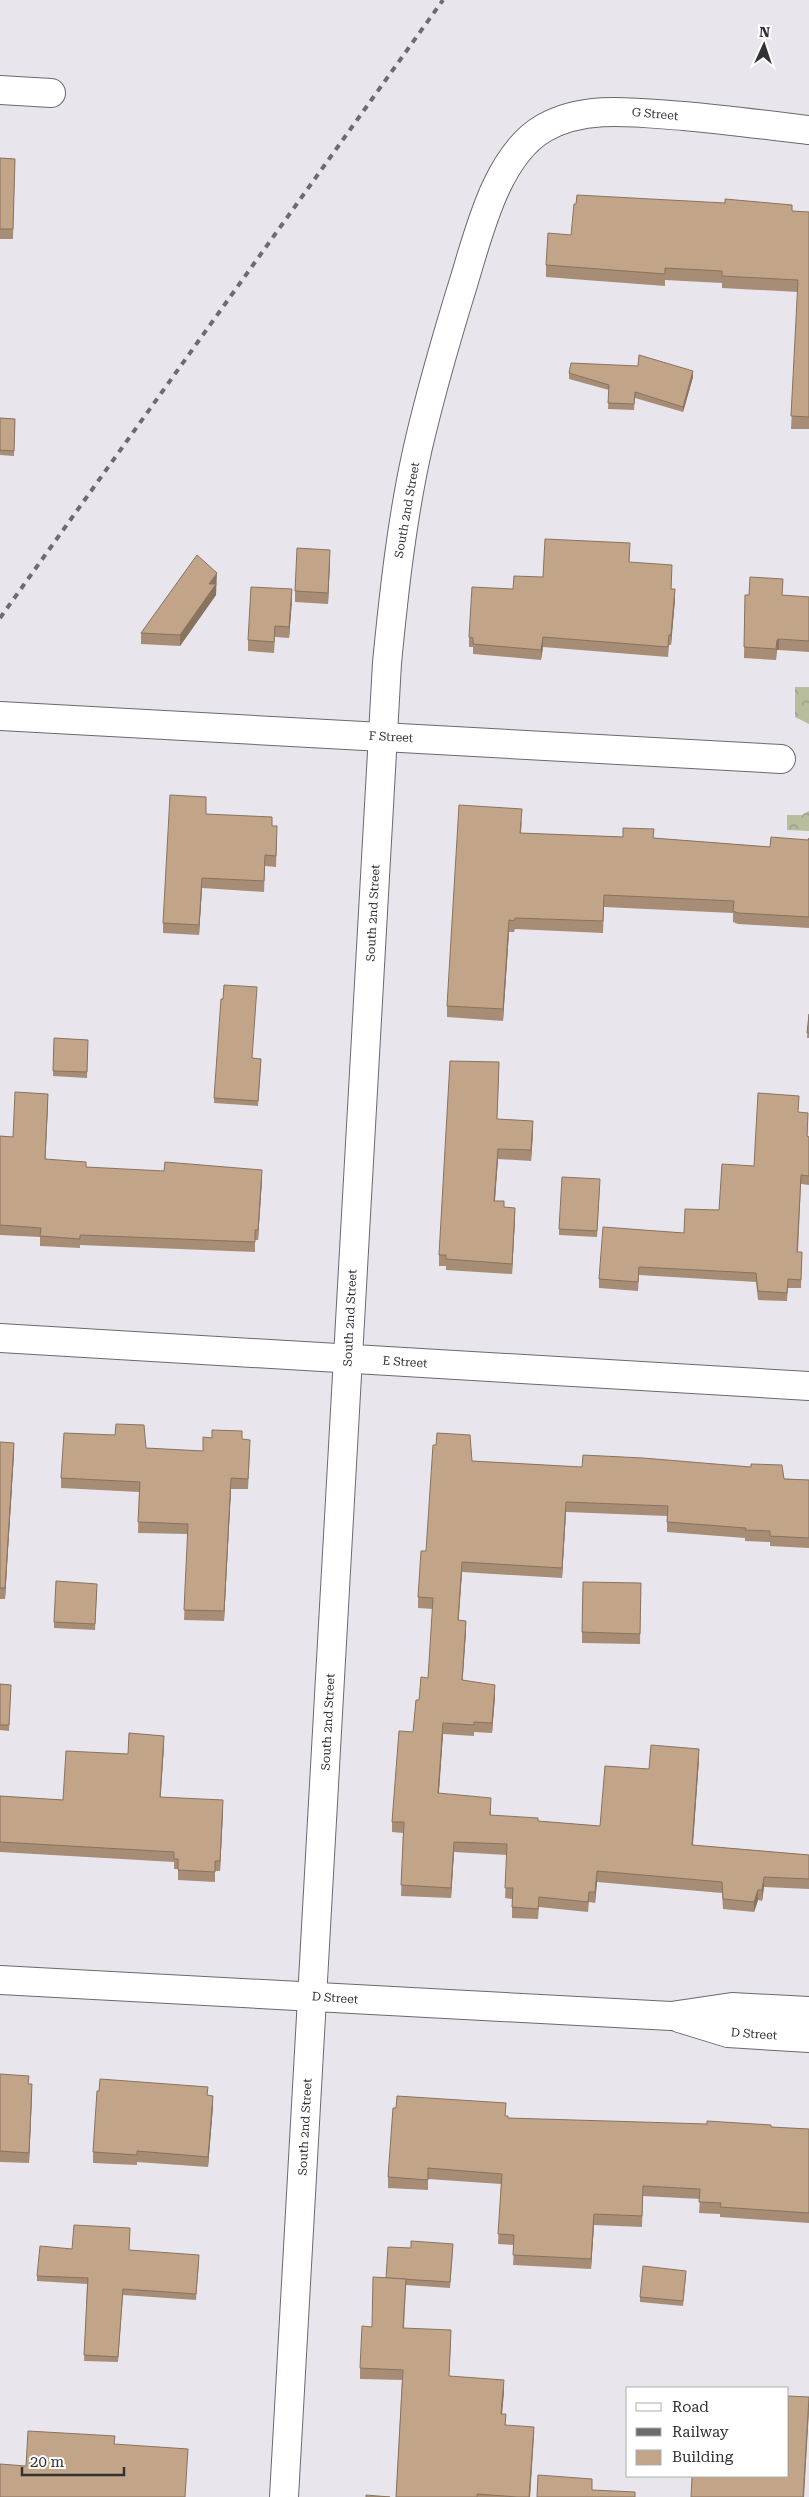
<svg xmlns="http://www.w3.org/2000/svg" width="809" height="2497" font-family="'Roboto Serif',serif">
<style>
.forest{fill:url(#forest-crowns)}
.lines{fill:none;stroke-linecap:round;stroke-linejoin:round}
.minor-casing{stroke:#6c686e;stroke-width:30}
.minor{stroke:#fff;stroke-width:28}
.rail{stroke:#6d6b6f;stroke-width:4;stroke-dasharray:6 6;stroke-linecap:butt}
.wall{fill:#a78d75}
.shaded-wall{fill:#88735f}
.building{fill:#c2a488;stroke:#88735f}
.labels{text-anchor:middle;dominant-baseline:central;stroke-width:4;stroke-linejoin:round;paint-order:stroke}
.street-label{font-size:12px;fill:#323134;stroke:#fff}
</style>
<defs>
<pattern id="forest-crowns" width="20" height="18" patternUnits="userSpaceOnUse" patternTransform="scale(1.25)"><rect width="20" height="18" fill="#b8bd9d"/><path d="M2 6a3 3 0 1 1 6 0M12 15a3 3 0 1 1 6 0" fill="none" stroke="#969a81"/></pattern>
</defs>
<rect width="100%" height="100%" fill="#e9e5ed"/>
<g class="forest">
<path d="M795,687h14v37l-14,-7z"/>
<path d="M809,811v20l-22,-1v-15h15z"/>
</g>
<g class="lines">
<defs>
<g id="minor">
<path d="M0,90l51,3"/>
<path d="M0,716l781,43"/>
<path d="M0,1338l809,48"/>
<path d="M0,1980l671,36 61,-9 77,4"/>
<path d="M679,2018l49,15 81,5"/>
<path d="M284,2497l103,-1834c7,-72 15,-145 31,-216 13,-56 29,-111 46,-166 15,-49 33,-126 80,-153 42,-24 94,-15 140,-12 42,4 83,9 125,14"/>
</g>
</defs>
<use href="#minor" class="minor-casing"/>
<use href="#minor" class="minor"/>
<path class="rail" d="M0,618l443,-618"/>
</g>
<g class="wall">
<path d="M0,158l15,1 -2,80h-13z"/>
<path d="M792,211l17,1v217h-18l7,-137 -76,-4v-5l-57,-3v6l-119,-9v-12l25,-30z"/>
<path d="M569,373l124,4 -10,35 -48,-14 -1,12 -26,-1 1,-19 -40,-11z"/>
<path d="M0,418l15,1 -1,37 -14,-1z"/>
<path d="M630,553l-1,10 43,12 -1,14 4,10 -4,46h-2l-1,12 -125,-10 -2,13 -68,-6v-7h-4v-10l44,-48 30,-12z"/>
<path d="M330,560l-2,44 -33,-2v-11z"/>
<path d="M217,583l-1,2v10l-36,51 -39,-2v-11z"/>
<path d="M745,595h37l27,2v55l-30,-2h-2l-1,10 -32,-2z"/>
<path d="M292,600l-3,38 -14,-1 -1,16 -26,-2v-11z"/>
<path d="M206,814l66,12 5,11 -1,30 -11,-1 -1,26 -62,-4 -3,47 -36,-2v-10z"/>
<path d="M522,820l-1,13 133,5 116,9 38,-7 1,-2v90l-71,-4 -5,-2v-9l-129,-6 -1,26 -88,-4 -1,3h-5l-6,89 -56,-4v-11z"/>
<path d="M809,1014v24h-2z"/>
<path d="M54,1038l34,2 -1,38 -34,-2z"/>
<path d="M253,1058l8,6 -3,42 -44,-3v-5z"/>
<path d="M499,1073l-2,46 36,13 -2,29 -33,-2 -3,42 9,6 11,11 -3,56 -66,-4v-4h-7v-11z"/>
<path d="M48,1104l-3,55 41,8 176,12 -4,61h-3v12l-175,-7v3l-40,-2v-9l-40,-2v-99l13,1z"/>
<path d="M799,1112l9,10 -1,14 2,1v48l-8,-1 -3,68h4l-1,36h-13l-1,13 -29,-1 -2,-18 -117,-7 -1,16 -39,-3v-9l85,-46 35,-23 35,-44z"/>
<path d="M600,1185l-3,52 -38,-2v-6z"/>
<path d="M242,1439l8,11 -2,39h-17l-7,132 -40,-1 4,-86 -50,-1 1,-41 -78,-4v-10l85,-30 57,3z"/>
<path d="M0,1442l14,11 -9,146h-5z"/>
<path d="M472,1461l337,19v68l-39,-2v-4l-25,-1v-3l-78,-6v-16l-101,-4 -4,66 -100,-6 -4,48 8,11 -4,49 33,16 -3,37 -18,-1v4l-31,-2 -4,59 52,15v7l47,6 62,5 49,-57 50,-10 -6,86 116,10v34l-45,-2 -2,14 -4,-1 -4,12 -31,-3 -1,-16 -125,-11 -2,21 -6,-1 -1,10 -49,-5 -1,12 -26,-1v-19l-7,-1 2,-43 -53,-3 -3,46 -50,-2 2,-63 -11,-1v-10l21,-90 6,-32 9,-22 5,-69 -15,-1v-11l8,-46z"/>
<path d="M641,1583l-1,61 -58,-1v-11z"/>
<path d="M97,1589l-2,41 -41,-2v-6z"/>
<path d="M0,1684l11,1 -2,46 -9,-1z"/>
<path d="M164,1746l-4,51 63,13 -3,61h-5v11l-37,-2v-11h-4v-7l-174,-10v-56l63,4 65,-46z"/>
<path d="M0,2074l29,10 3,10 -3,69 -29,-1z"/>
<path d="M208,2095l5,11 -5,61 -71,-5v3l-44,-2v-11z"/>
<path d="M396,2108l110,8 2,2 301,11v94l-89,-6v-3l-21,-1 1,-14 -57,-3 -1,31 -48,-2 -3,44 -78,-4 1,-20 -16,-1 3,-60 -73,-5v11l-40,-2v-11z"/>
<path d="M411,2248l42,1 -3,39 -44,-3 -2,43 47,13 -2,35 55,15 -2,23 4,11 28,12 -4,60h-134l6,-117 -42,-1v-11l12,-41z"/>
<path d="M72,2249l57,1 70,11 -3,39 -73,-5 -5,67 -34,-1 3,-77 -50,-3v-5z"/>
<path d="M686,2276l-3,30 -43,-4v-5z"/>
</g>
<g class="shaded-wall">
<path d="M693,371v6l-10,35v-5z"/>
<path d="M330,550v10l-2,44v-11z"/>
<path d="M217,573l-1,22 -36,51v-11l29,-51z"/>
<path d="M292,589v11l-3,38v-11z"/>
<path d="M675,589v10l-4,46v-10z"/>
<path d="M543,637v10l-2,13v-10z"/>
<path d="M779,639v11h-2l-1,10 1,-20z"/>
<path d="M202,878v10l-3,47v-10z"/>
<path d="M509,920v12l-6,89v-12z"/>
<path d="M48,1094v10l-3,65v-10z"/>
<path d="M533,1121v11l-2,29v-11z"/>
<path d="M498,1149v10l-4,52v-10z"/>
<path d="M262,1170v9l-4,61v-10z"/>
<path d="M515,1208v10l-3,56v-10z"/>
<path d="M14,1443v10l-9,146v-11z"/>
<path d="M231,1478v11l-7,132v-10z"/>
<path d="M566,1502v10l-4,66v-10z"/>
<path d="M462,1562v10l-4,58v-10z"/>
<path d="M466,1621v10l-4,59v-10z"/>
<path d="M495,1685v11l-3,37v-10z"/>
<path d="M443,1723v11l-5,69v-10z"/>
<path d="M164,1736v10l-4,61v-10z"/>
<path d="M699,1749v10l-7,96v-10z"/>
<path d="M223,1800v10l-3,61v-10z"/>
<path d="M454,1842v10l-3,46v-10z"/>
<path d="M597,1871v11l-2,21v-11z"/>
<path d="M764,1877v10l-2,14v-11z"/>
<path d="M758,1890v10l-4,12v-10z"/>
<path d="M32,2084v10l-3,69v-10z"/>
<path d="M213,2096v10l-5,61v-10z"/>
<path d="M594,2214v11l-3,44v-10z"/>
<path d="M504,2380v11l-3,33v-10z"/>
<path d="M809,2397v13l-5,87h-1z"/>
<path d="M534,2427l-4,70h-1z"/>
</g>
<g class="building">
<path d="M0,158l15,1 -2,70h-13z"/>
<path d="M577,195l148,8v-4l67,6v6l17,1v205l-18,-1 7,-136 -76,-4v-5l-57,-3v6l-119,-9 2,-32 23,2 3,-31h2z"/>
<path d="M639,355l54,16 -10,36 -48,-15 -1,12 -26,-1 1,-18 -40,-12 2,-10 67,3z"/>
<path d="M0,418l15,1 -1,32 -14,-1z"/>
<path d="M545,539l85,4 -1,19 43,3 -1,24h4l-4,46h-2l-1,12 -125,-10 -2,13 -68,-6v-6l-4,-1 3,-50 41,2 1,-13 29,1z"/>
<path d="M297,548l33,2 -2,43 -33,-2z"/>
<path d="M197,555l20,18 -8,11h7l-36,51 -39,-2z"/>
<path d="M750,577l33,2 -1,16 27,2v44l-30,-2 -2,1 -1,9 -32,-2 1,-52h4z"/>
<path d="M251,587l41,2 -3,38 -14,-1 -1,16 -26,-2z"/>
<path d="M170,795l36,2v17l66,3v9h5l-1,30 -11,-1 -1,26 -62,-3 -3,47 -36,-2z"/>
<path d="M459,805l63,4 -2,24 103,4v-9l31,1 -1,9 117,9 1,-10 37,3 1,-2v79l-71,-4 -5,-2 1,-10 -130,-6 -1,26 -88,-3 -1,3 -5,-1 -6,89 -56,-3z"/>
<path d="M224,985l33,2 -5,71 9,1 -3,42 -44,-3 7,-99h2z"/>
<path d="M809,1014v19h-2z"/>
<path d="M54,1038l34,2 -1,32 -34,-1z"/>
<path d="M450,1061l49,1 -2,57 36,2 -2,29 -33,-1 -4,52h10v6l11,1 -3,56 -66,-5v-4h-7z"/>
<path d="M15,1092l33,2 -3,65 41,3v5l78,4 1,-9 97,8 -4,60h-3v12l-175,-7v4l-40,-3 1,-8 -41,-3v-89l13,1z"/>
<path d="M758,1093l41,3 -1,16 10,1 -1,23 2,1v39l-8,-1 -4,77h5l-1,28 -13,-1 -1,14 -29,-2 -2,-18 -117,-6 -1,15 -39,-3 4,-52 81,6 1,-24 34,1 3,-46 32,2z"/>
<path d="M562,1177l38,2 -3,52 -38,-2z"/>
<path d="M116,1424l28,1 2,23 57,3v-14l9,1v-8l30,1v8l8,1 -2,39 -17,-1 -7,133 -40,-1 4,-86 -50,-2 2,-40 -79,-4 3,-45 51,2z"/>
<path d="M437,1433l33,2 2,26 110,6 1,-12 60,3 108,9v-3l31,1 2,14 25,1v58l-39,-2v-5l-25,-1 1,-2 -79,-6 1,-16 -102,-4 -4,66 -100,-6 -4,58 8,1 -4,59 33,5 -3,38 -18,-1v3l-31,-2 -5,70 53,5 -1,17 48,3v3l62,5 5,-60 44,3 2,-24 48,4 -7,96 117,10v24l-45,-2 -2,13h-4l-4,12 -31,-3 -1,-17 -125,-11 -2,21h-6l-1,10 -49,-5 -1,12 -26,-2 1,-19h-8l2,-44 -53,-2 -3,46 -50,-3 3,-63h-12l7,-91 14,1 3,-32h3l2,-23 7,1 5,-80 -15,-1 3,-46h5l7,-106h3z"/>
<path d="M0,1442l14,1 -9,145h-5z"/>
<path d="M56,1581l41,3 -2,40 -41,-2z"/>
<path d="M583,1582l58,1 -1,51 -58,-2z"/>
<path d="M0,1684l11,1 -2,40h-9z"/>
<path d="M129,1733l35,3 -4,61 63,3 -3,61h-5v11l-37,-2v-11h-4v-7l-174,-10v-46l63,4 3,-49 62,3z"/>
<path d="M0,2074l29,2 -1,8h4l-3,69 -29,-2z"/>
<path d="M100,2079l108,8 -1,8 6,1 -5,61 -71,-6v4l-44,-3 4,-61h2z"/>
<path d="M397,2096l109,7 -1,13h3v2l199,6v-3l64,4v2l38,2v84l-89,-6 1,-4 -22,-1 1,-13 -57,-3 -1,30 -48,-2 -3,45 -78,-4 1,-20 -16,-1 4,-60 -74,-6v12l-40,-3 5,-69h3z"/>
<path d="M74,2225l56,3 -1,22 70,5 -3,39 -73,-5 -5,68 -34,-2 4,-77 -51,-2 3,-30 32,3z"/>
<path d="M411,2241l42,3 -3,38 -64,-4 2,-31 23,1z"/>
<path d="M643,2266l43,5 -3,30 -43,-4z"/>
<path d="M373,2277l33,2 -3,49 48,2 -2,46 55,4 -3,34h5l-1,11 29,2 -5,70h-12l-40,-3v3h-81l7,-127 -43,-2 2,-42 10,1z"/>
<path d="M788,2396l21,1 -6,100h-112l1,-21h96z"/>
<path d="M28,2431l87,5 -1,8 74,5 -3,48h-185v-33l26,2z"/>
<path d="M538,2475l54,4v11l43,2v5h-98z"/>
<path d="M366,2495l24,2h-24z"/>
</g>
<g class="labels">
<g class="street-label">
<text transform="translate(655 114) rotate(5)">G Street</text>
<text transform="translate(407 510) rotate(-80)">South 2nd Street</text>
<text transform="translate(391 737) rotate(3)">F Street</text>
<text transform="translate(373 913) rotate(-87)">South 2nd Street</text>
<text transform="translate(350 1318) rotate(-87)">South 2nd Street</text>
<text transform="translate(405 1362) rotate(4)">E Street</text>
<text transform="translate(328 1722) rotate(-87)">South 2nd Street</text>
<text transform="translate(335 1998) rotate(4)">D Street</text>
<text transform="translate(754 2034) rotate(4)">D Street</text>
<text transform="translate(305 2127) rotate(-87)">South 2nd Street</text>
</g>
</g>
<rect x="626" y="2387" width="162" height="90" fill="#ffffff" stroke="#adadae"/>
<rect x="636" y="2403" width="25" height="8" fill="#ffffff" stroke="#adadae"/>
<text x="672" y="2412" font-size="15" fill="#323134">Road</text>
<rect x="636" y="2428" width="25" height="8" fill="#6d6b6f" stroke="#adadae"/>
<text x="672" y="2437" font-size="15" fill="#323134">Railway</text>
<rect x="636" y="2450" width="25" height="15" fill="#c2a488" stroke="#adadae"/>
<text x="672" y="2462" font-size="15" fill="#323134">Building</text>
<g transform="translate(764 45) rotate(3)" stroke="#ffffff" stroke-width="4" paint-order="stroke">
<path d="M0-4L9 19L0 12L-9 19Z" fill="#323134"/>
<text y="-8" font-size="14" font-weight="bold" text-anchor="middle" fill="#323134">N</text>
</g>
<path d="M22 2467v8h102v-8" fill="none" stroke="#323134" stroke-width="2.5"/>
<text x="30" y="2467" font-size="15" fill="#323134" stroke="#ffffff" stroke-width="4" paint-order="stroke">20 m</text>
</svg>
